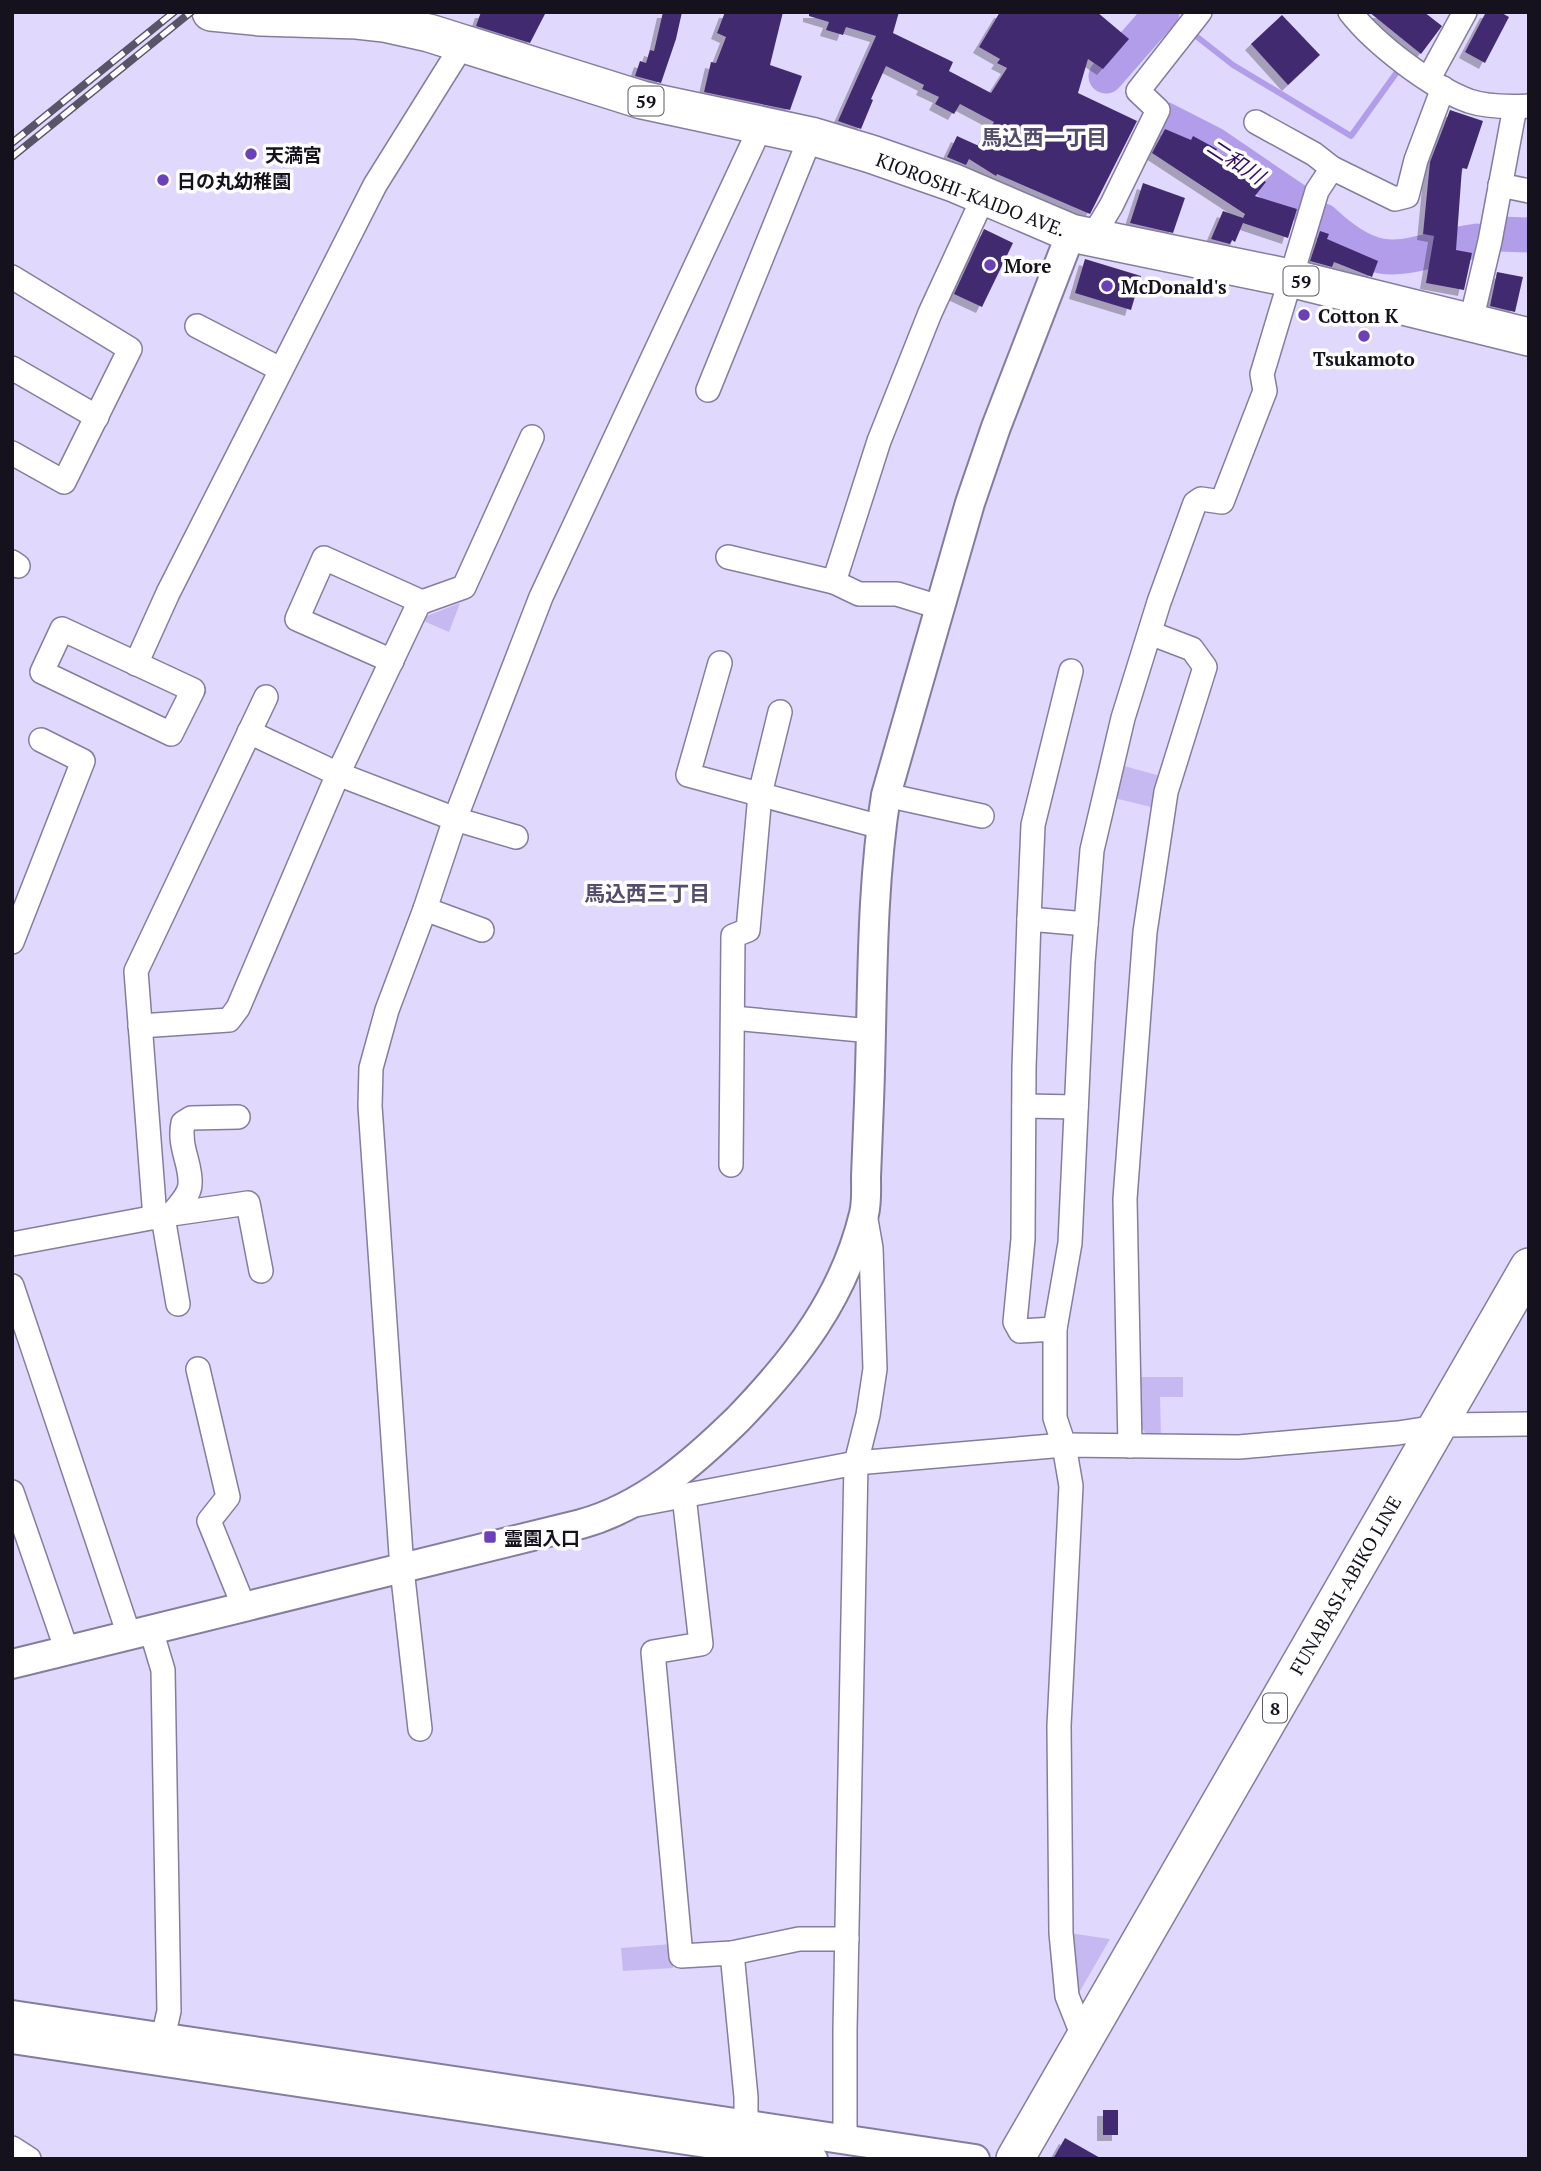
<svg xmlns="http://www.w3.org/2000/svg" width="1541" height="2171" font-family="'PT Serif','Noto Sans JP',serif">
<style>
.park{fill:#c6b8f0}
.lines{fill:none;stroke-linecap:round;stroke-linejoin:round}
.stream{stroke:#b29deb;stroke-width:6}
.river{stroke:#b29deb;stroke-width:35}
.building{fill:#432c6f;filter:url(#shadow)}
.minor-casing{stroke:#857d9e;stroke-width:26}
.tertiary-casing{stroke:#857d9e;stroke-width:32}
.primary-casing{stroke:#857d9e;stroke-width:40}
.minor{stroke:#fff;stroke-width:23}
.tertiary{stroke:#fff;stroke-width:28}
.primary{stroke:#fff;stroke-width:37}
.rail-casing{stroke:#595468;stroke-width:8}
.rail{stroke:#fff;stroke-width:5;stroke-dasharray:16;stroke-linecap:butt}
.poi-dot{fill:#6b40b8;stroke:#fff;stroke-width:2.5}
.labels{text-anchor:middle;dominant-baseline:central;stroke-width:7;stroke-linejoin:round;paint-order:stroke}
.shield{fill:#fff;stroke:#5b5962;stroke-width:2}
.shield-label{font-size:18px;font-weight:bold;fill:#15121e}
.poi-label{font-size:19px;font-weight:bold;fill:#15121e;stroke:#fff;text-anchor:start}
.street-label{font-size:19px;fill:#15121e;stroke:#fff}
.neighbourhood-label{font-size:21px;font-weight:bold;fill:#544d6b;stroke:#fff}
.water-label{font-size:21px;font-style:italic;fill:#340b66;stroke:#fff}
</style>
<defs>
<filter id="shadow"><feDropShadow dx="-6" dy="6" stdDeviation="0" flood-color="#0004"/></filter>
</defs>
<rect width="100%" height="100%" fill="#e1d9fd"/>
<g class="park">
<path d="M460,603l-11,29 -30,-13z"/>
<path d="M1117,764l47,13 -9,31 -45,-11z"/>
<path d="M1138,1377h45v20h-23l1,40 -11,1 -12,-14z"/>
<path d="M1069,1933l41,6 -37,64z"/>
<path d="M672,1944l1,24 -50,3 -2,-23z"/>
</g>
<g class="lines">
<path class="stream" d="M1196,36l37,29 118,71 46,-64"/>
<g class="river">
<path d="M1106,76l56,-64"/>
<path d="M1166,120l47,24 91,62"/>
<path d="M1323,221c63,59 82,30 154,20"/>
<path d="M1501,234l28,1"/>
</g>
</g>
<g class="building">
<path d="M481,12h65l-16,31 -54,-17z"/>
<path d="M663,12h19l-6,27 -15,44 -26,-7 5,-15 6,2 4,-13 4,1z"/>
<path d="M725,12h58l-13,53 32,11 -12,34 -86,-18 7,-30 5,1 10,-26 -9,-4z"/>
<path d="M809,12h90l-6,21 60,29 -4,9 42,22 16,-25 -10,-5 3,-4 -21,-12 21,-35h97l32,27 -26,30 -15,-10 -10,34 59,28 -47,93 -93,-40 -1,2 -27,-17 -3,6 -19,-8 10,-21 22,10 15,-24 -34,-18 -6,10 -19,-10 4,-7 -17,-8 2,-4 -38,-19 -15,33 2,1 -12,29 -23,-8 38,-85 -30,-9 -3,8 -17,-5 3,-8 -20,-6z"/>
<path d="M1369,12h55l18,14 -21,28z"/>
<path d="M1486,12h14l9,5 -24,46 -20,-11z"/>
<path d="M1282,15l38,40 -32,30 -37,-41z"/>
<path d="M1450,110l33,11 -16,48 -5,-1 -6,82 16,3 -8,37 -38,-7 8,-47 -11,-2 7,-72z"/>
<path d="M1165,129l26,11 2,-4 24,13 -1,2 32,18 18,13 -11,14 42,13 -9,29 -45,-15 -8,19 -3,-2 -2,4 -19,-5 12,-28 20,7 2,-4 -93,-61z"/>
<path d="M1143,183l42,15 -12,35 -43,-10z"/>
<path d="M984,229l29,14 -31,64 -28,-13z"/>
<path d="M1320,231l9,3 -2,5 51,22 -6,16 -38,-15 -2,5 -22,-6z"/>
<path d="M1085,259l56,17 -10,34 -56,-17z"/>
<path d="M1497,272l26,5 -8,35 -25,-6z"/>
<rect x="1103" y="2110" width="15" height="25"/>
<path d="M1065,2138l37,21h-49z"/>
</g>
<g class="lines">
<defs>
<g id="minor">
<path d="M1350,12c25,32 81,75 119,89 18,6 41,6 60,5"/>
<path d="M1429,78l36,-66"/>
<path d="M1256,122l58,32 18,14 63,31 12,-3 9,-36 27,-72"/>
<path d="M1500,185l29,6"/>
<path d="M1091,239l20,-33 47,-96 -20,-19 62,-79"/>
<path d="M12,277l118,72 -66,133 -52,-29"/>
<path d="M1471,321l19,-80 25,-134"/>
<path d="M197,326l83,43"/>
<path d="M12,368l85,49"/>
<path d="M708,390l103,-254"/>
<path d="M728,557l106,25 25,12h38l42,13"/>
<path d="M12,562l6,4"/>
<path d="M834,582l45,-141 51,-128 54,-117"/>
<path d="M62,629l131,61 -22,44 -129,-62z"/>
<path d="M392,661l-95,-42 27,-61 98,44"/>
<path d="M720,663l-32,112 193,52"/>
<path d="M136,664l32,-71 207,-408 88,-141"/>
<path d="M886,795l96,21"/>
<path d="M516,837l-61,-18 -117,-45 81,-171 45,-16 68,-150"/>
<path d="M425,909l57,21"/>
<path d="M1029,919l4,-94 38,-154"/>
<path d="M12,942l71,-181 -42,-21"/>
<path d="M733,1018l138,13"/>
<path d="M140,1026l89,-6 9,-12 100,-234 -89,-42"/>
<path d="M1024,1106l52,1"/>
<path d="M731,1165l2,-229 15,-6 12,-136 20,-82"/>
<path d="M172,1214c7,-9 17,-18 18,-29 2,-20 -12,-38 -7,-62l8,-5 47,-1"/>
<path d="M163,1217l15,87"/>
<path d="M155,1218l-19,-247 130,-274"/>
<path d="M12,1244l160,-30 76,-11 13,68"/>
<path d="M12,1286l117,349"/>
<path d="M1055,1329l-35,2 -5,-9 8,-83 1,-171 5,-149 57,5"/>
<path d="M198,1369l30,128 -19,24 35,86"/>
<path d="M1130,1446l-5,-247 20,-267 21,-140 39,-125 -13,-18 -42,-16"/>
<path d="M12,1492l55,159"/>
<path d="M684,1496l17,148 -48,8 28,304 51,-3 67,-14h48"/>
<path d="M635,1505l221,-42 208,-18 175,2 159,-14 51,-8 80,-1"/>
<path d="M151,1630l12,40 6,341 -3,13"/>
<path d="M420,1729l-18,-160 -32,-463 1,-38 16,-58 38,-101 30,-90 86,-222 220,-471"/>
<path d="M732,1953l14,144v28"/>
<path d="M1084,2039l-17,-43 -6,-63 -2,-207 12,-240 -7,-41 -9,-27v-89l15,-86 13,-281 9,-112 31,-132 36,-116 36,-99 6,-4 21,3 43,-111 -3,-17 55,-183 15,-23"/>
<path d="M845,2138v-108l11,-567 12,-48 7,-46 -4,-121 -6,-34"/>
<path d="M12,2148l17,11"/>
</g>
<g id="tertiary">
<path d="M12,1664l569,-140c62,-17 112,-61 157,-105 58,-60 106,-122 126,-205 3,-12 2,-26 2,-37 1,-25 2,-50 3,-75 4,-102 1,-205 17,-307l84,-292 26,-76 75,-194"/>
<path d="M12,2015l963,144"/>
<path d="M12,2039l801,120"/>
</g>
<g id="primary">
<path d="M211,12l50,5 96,3 27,3 45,10 213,67 169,36 60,18 83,29 117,50 219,45 239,59"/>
<path d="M1015,2159l514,-892"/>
</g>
</defs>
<use href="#minor" class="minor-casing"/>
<use href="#tertiary" class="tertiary-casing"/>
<use href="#primary" class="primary-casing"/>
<use href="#minor" class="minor"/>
<use href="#tertiary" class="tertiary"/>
<use href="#primary" class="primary"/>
<defs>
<g id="rail">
<path d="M12,143l162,-131"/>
<path d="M12,157l179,-145"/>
</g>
</defs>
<use href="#rail" class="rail-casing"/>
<use href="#rail" class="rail"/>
</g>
<g class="poi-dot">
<circle cx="251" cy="154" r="7"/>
<circle cx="163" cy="180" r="7"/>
<circle cx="990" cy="265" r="7"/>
<circle cx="1107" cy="286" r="7"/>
<circle cx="1304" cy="315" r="7"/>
<circle cx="1364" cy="336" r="7"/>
<rect x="483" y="1530" width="14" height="14" rx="3.5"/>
</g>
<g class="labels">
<g class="shield">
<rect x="628.5" y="86.5" width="35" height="29" rx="5"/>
<rect x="1283.5" y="266.5" width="35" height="29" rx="5"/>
<rect x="1263" y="1693.5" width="24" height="29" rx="5"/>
</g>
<g class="shield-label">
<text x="646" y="101">59</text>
<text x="1301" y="281">59</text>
<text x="1275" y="1708">8</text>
</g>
<g class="poi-label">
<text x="265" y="154">天満宮</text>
<text x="177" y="180">日の丸幼稚園</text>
<text x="1004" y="265">More</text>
<text x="1121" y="286">McDonald's</text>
<text x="1318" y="315">Cotton K</text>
<text x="1364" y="358" text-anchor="middle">Tsukamoto</text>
<text x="504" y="1537">霊園入口</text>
</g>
<g class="street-label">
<text transform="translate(971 194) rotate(21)">KIOROSHI-KAIDO AVE.</text>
<text transform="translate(1345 1585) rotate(-60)">FUNABASI-ABIKO LINE</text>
</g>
<g class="neighbourhood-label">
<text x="1044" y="137">馬込西一丁目</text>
<text x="647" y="893">馬込西三丁目</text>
</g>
<g class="water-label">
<text transform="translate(1236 161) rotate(33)">二和川</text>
</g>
</g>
<rect width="1541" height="2171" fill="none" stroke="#15121e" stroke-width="28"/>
</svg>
